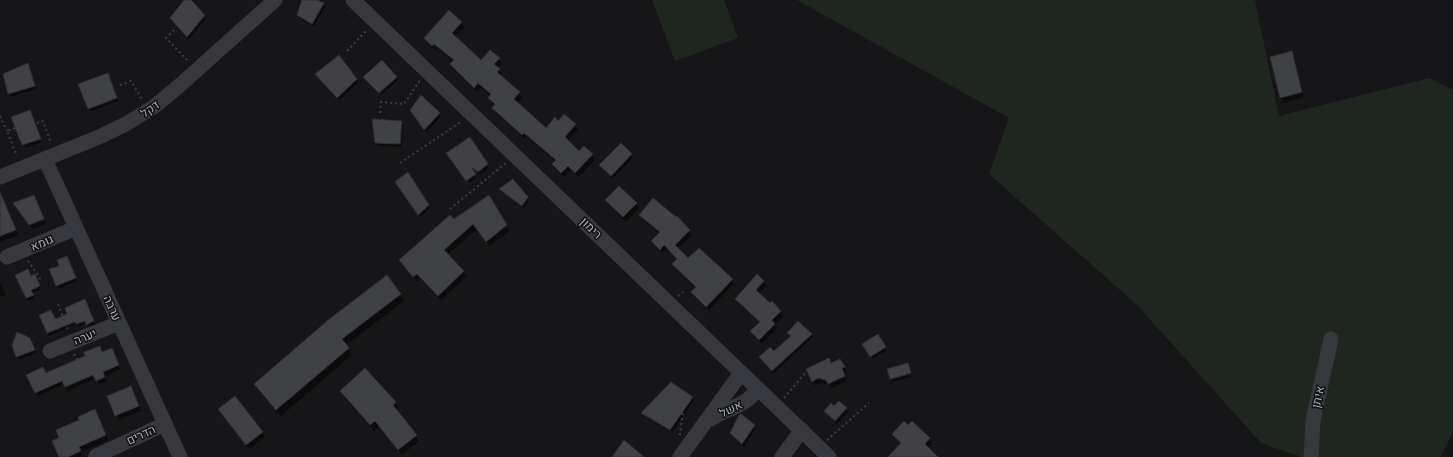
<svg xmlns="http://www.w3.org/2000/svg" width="1453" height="457" font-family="'Fira Sans Condensed',Heebo,sans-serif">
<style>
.green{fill:#1e261f}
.shadow{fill:#0007}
.building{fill:#404145;stroke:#303034}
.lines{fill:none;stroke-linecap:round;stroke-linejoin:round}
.path{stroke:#3d3f44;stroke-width:2;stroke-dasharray:2 3;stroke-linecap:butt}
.minor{stroke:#37383d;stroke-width:15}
.labels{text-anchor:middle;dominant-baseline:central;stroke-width:3;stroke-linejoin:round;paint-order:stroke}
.street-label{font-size:12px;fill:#a8adb8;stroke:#111113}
</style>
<rect width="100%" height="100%" fill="#161618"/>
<g class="green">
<path d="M652,0h72l14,38 -63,23z"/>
<path d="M797,0h458l24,116 150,-38 24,12v341l-12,26h-140l-40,-14 -124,-138 -148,-131 20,-56z"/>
</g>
<g class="shadow">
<path d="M185,0h4l17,19 -17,20 -16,-18z"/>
<path d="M303,0h11l10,4 1,3 -11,19 -14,-8 -2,-3z"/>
<path d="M461,22l3,5 -9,10 26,24 18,-2 3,5 -5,4 5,6 -2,2 20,17 2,5 -5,5 29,26 12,-6 17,2 3,4 -10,12 11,11 13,3 3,5 -17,17 -7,-7 -7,7 -11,-13 3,-2 -29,-25 -2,2 -29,-26 -3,-5 2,-2 -6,-7 2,-3 -10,-9 -4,5 -23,-23 -3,-4 3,-3 -17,-14 -2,2 -7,-7 -3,-5z"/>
<path d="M1291,52l3,5 10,40 -20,6 -3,-5 -10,-40z"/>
<path d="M339,57l19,26 -19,17 -21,-23z"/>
<path d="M28,64l8,25 -25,8 -7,-22z"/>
<path d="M109,77l9,24 -27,10 -2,-3z"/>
<path d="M396,77l2,3 -17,15 -15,-15z"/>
<path d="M422,97l19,20 -15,15 -13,-19z"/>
<path d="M31,114l11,28 -17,6 -12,-30z"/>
<path d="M402,122l1,3 -2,22 -23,-1 -2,-3z"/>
<path d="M469,139l20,29 -9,7 -10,-8 6,11 -7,5 -20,-27z"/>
<path d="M621,145l12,13 -20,20 -11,-10z"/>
<path d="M398,185l30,20 2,3 -10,9z"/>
<path d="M501,189l26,9 2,3 -5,7 -22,-16z"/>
<path d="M34,196l12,28 -13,5 -16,-21z"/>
<path d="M488,197l21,34 -19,15 -13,-17 -30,26 16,17 3,5 -25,23 -21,-22 -3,3 -17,-21z"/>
<path d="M606,200l30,4 3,4 -13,14 -17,-17z"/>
<path d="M5,206l13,29 -18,7v-34z"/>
<path d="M641,215l48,16 3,4 -15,14 11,11 11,-11 33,31 2,4 -25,26 -14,-14 -2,-4 3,-4 -20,-20 -2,-4 4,-4 -11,-11 -4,4 -8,-7 -3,-5 8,-7 -17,-15z"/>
<path d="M68,260l9,21 -18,8 -2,-3z"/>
<path d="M31,277l5,1 5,11 -9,4 2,5 -6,3 -1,-3z"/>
<path d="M763,281l3,5 -7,8 21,17 3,5 -8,9 2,4 -15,15 -10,-12 8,-9 -21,-19 -2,-5z"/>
<path d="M0,282l6,13 -6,2z"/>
<path d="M400,294l4,7 -58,44 6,10 -71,61 -22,-25 -4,-6z"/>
<path d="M86,303l9,21 -6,3 -2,-4 -8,4 -2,-3 -28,12 -9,-21 15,5 13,-6z"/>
<path d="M788,333l23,1 2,3 -39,36 -12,-13 12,-7 17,-16z"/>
<path d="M878,335l9,15 -15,9 -9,-15z"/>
<path d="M31,342l5,11 -17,7 -2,-3z"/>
<path d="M99,347l4,6h11l6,16 -15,7 2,5 -8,3 -3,-6 -28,13 -4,-7 -26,12 -2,-3 9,-19 42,-18z"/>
<path d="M831,364l12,1 3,7 -2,2 3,7 -15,7 -3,-4 -8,-1 -6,3 -2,-5z"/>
<path d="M365,369l30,34 4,6 -2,2 22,30 -17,14 -23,-29 -5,5 -30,-34 -3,-6z"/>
<path d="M912,374v2l-19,6 -1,-2z"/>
<path d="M133,392l8,19 -22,9 -3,-5z"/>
<path d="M692,397l2,3 -22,32 -28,-16 -2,-3z"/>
<path d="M846,409l2,3 -11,12 -12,-13z"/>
<path d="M222,414l40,18 3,5 -16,12z"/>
<path d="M98,415l10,25 -27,12 1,4 -1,1h-21v-19z"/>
<path d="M912,422l18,17 2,5 -4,4 8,9h-42l7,-13 -8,-10 15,-8z"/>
<path d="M754,425l2,3 -12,19 -13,-14z"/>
</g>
<g class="building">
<path d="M184,0h7l14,15 -18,22 -17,-19z"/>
<path d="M302,0h15l7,3 -12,21 -15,-9z"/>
<path d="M449,10l13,12 -10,11 29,27 9,-10 10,8 -6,6 6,5 -3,3 23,20 -6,7 32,29 9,-11 3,4 6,-7 12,10 -11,13 14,14 5,-5 9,8 -18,19 -7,-7 -7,7 -9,-9 4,-4 -32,-27 -2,2 -30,-27 3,-4 -7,-6 3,-4 -13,-11 -4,5 -24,-24 4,-4 -20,-16 -2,2 -8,-8z"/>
<path d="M1292,51l10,41 -22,6 -10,-41z"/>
<path d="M339,55l18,24 -20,19 -22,-24z"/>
<path d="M382,60l15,17 -18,16 -16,-16z"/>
<path d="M28,63l7,23 -27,8 -5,-20z"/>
<path d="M108,73l9,25 -29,11 -10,-25z"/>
<path d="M421,95l19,18 -16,17 -14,-20z"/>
<path d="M30,110l11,29 -19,6 -11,-28z"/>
<path d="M372,119l30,2 -2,23 -25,-1z"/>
<path d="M470,137l18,27 -10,8 -7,-5 5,7 -10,7 -20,-28z"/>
<path d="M621,143l11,11 -21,22 -12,-11z"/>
<path d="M408,172l21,33 -11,10 -23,-33z"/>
<path d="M513,179l15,18 -6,9 -23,-17z"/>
<path d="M619,186l18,17 -14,14 -18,-17z"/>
<path d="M0,192l16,38 -16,6z"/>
<path d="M34,195l10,24 -15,6 -16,-22z"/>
<path d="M489,195l18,30 -21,17 -13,-18 -29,26 20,21 -26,25 -21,-22 -4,3 -14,-17 51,-45 4,4z"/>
<path d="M653,198l23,19 1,-1 13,14 -15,15 13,13 11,-10 34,31 -27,28 -15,-15 5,-5 -24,-23 5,-5 -13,-14 -4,5 -9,-9 9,-9 -21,-17z"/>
<path d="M67,256l9,22 -20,8 -7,-17 10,-3 -2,-6z"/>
<path d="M28,269l3,7 4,-2 5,12 -9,4 3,5 -8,3 -11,-23z"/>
<path d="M757,274l7,7 -8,9 14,13 2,-2 9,10 -9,9 3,4 -16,16 -9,-9 10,-9 -25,-23z"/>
<path d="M387,275l14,19 -59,45 7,9 -73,62 -22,-26 73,-63z"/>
<path d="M85,299l9,22 -8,4 -1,-4 -9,3 -1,-2 -28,11 -8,-18 12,-5 4,9 12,-5 -2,-6z"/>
<path d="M798,321l14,13 -40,37 -13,-14 11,-10 4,4 17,-15 -4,-3z"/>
<path d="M17,332l13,6 5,12 -19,7 -4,-12z"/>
<path d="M878,334l8,13 -16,10 -8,-13z"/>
<path d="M100,346l2,6 10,-4 7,17 -16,7 2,5 -9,4 -3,-6 -28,12 -3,-6 -27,12 -9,-18 17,-8 3,6 39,-17 -1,-4z"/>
<path d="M829,358l2,5 9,-4 5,8 -3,1 3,8 -17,8 -2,-4 -8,-2 -6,4 -6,-13z"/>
<path d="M908,363l3,10 -21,6 -3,-10z"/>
<path d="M365,368l31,34 -3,3 24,30 -19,15 -23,-29 -5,4 -30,-34z"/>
<path d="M671,382l22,15 -23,33 -29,-17z"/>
<path d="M131,386l8,20 -24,10 -8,-20z"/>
<path d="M235,396l28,36 -17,13 -28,-36z"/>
<path d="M839,401l8,7 -12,13 -11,-10 7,-8 3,3z"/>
<path d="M95,409l11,26 -27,12 2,4 -13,6h-9l-7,-16 7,-3 -3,-8 23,-10 -1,-3z"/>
<path d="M741,414l14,11 -13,19 -12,-11 9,-18z"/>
<path d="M904,421l4,4 4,-4 18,17 -5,6 13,13h-50l13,-14 -9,-9z"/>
<path d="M624,440l20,17h-32z"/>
</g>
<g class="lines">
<g class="path">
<path d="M174,30l-8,8 23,24"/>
<path d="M347,51l20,-21"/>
<path d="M120,85l11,-4 12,20"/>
<path d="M380,113l1,-11 23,2 16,-24"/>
<path d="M0,116l7,15"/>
<path d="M37,123l6,-2 8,22"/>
<path d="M15,128l-8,3 10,25"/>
<path d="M400,163l62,-42"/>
<path d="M450,209l56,-46"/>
<path d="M28,261l13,19"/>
<path d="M678,296l5,-4"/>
<path d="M58,304l10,26"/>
<path d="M74,354l14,23"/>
<path d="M784,398l22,-26"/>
<path d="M680,435l3,-24"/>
<path d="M827,440l42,-37"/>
</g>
<g class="minor">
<path d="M353,0l476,457"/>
<path d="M45,159l135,298"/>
<path d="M0,177l99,-40 27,-13 29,-18 24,-20 96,-86"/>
<path d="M7,257l69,-29"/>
<path d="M50,351l69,-28"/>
<path d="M711,419c18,-12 32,-11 47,-30"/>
<path d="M96,456l69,-32"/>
<path d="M680,457l61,-84"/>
<path d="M782,457l20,-27"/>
<path d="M1311,457l2,-36 18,-82"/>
</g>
</g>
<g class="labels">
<g class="street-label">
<text transform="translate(150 109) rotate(-35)">דקל</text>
<text transform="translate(591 228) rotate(44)">רימון</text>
<text transform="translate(42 243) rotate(-23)">גומא</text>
<text transform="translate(112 308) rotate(66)">ערבה</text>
<text transform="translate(85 337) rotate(-22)">יערה</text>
<text transform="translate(1318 397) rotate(-77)">איתן</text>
<text transform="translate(731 409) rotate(-26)">אשל</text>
<text transform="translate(141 435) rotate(-25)">הדרים</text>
</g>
</g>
</svg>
